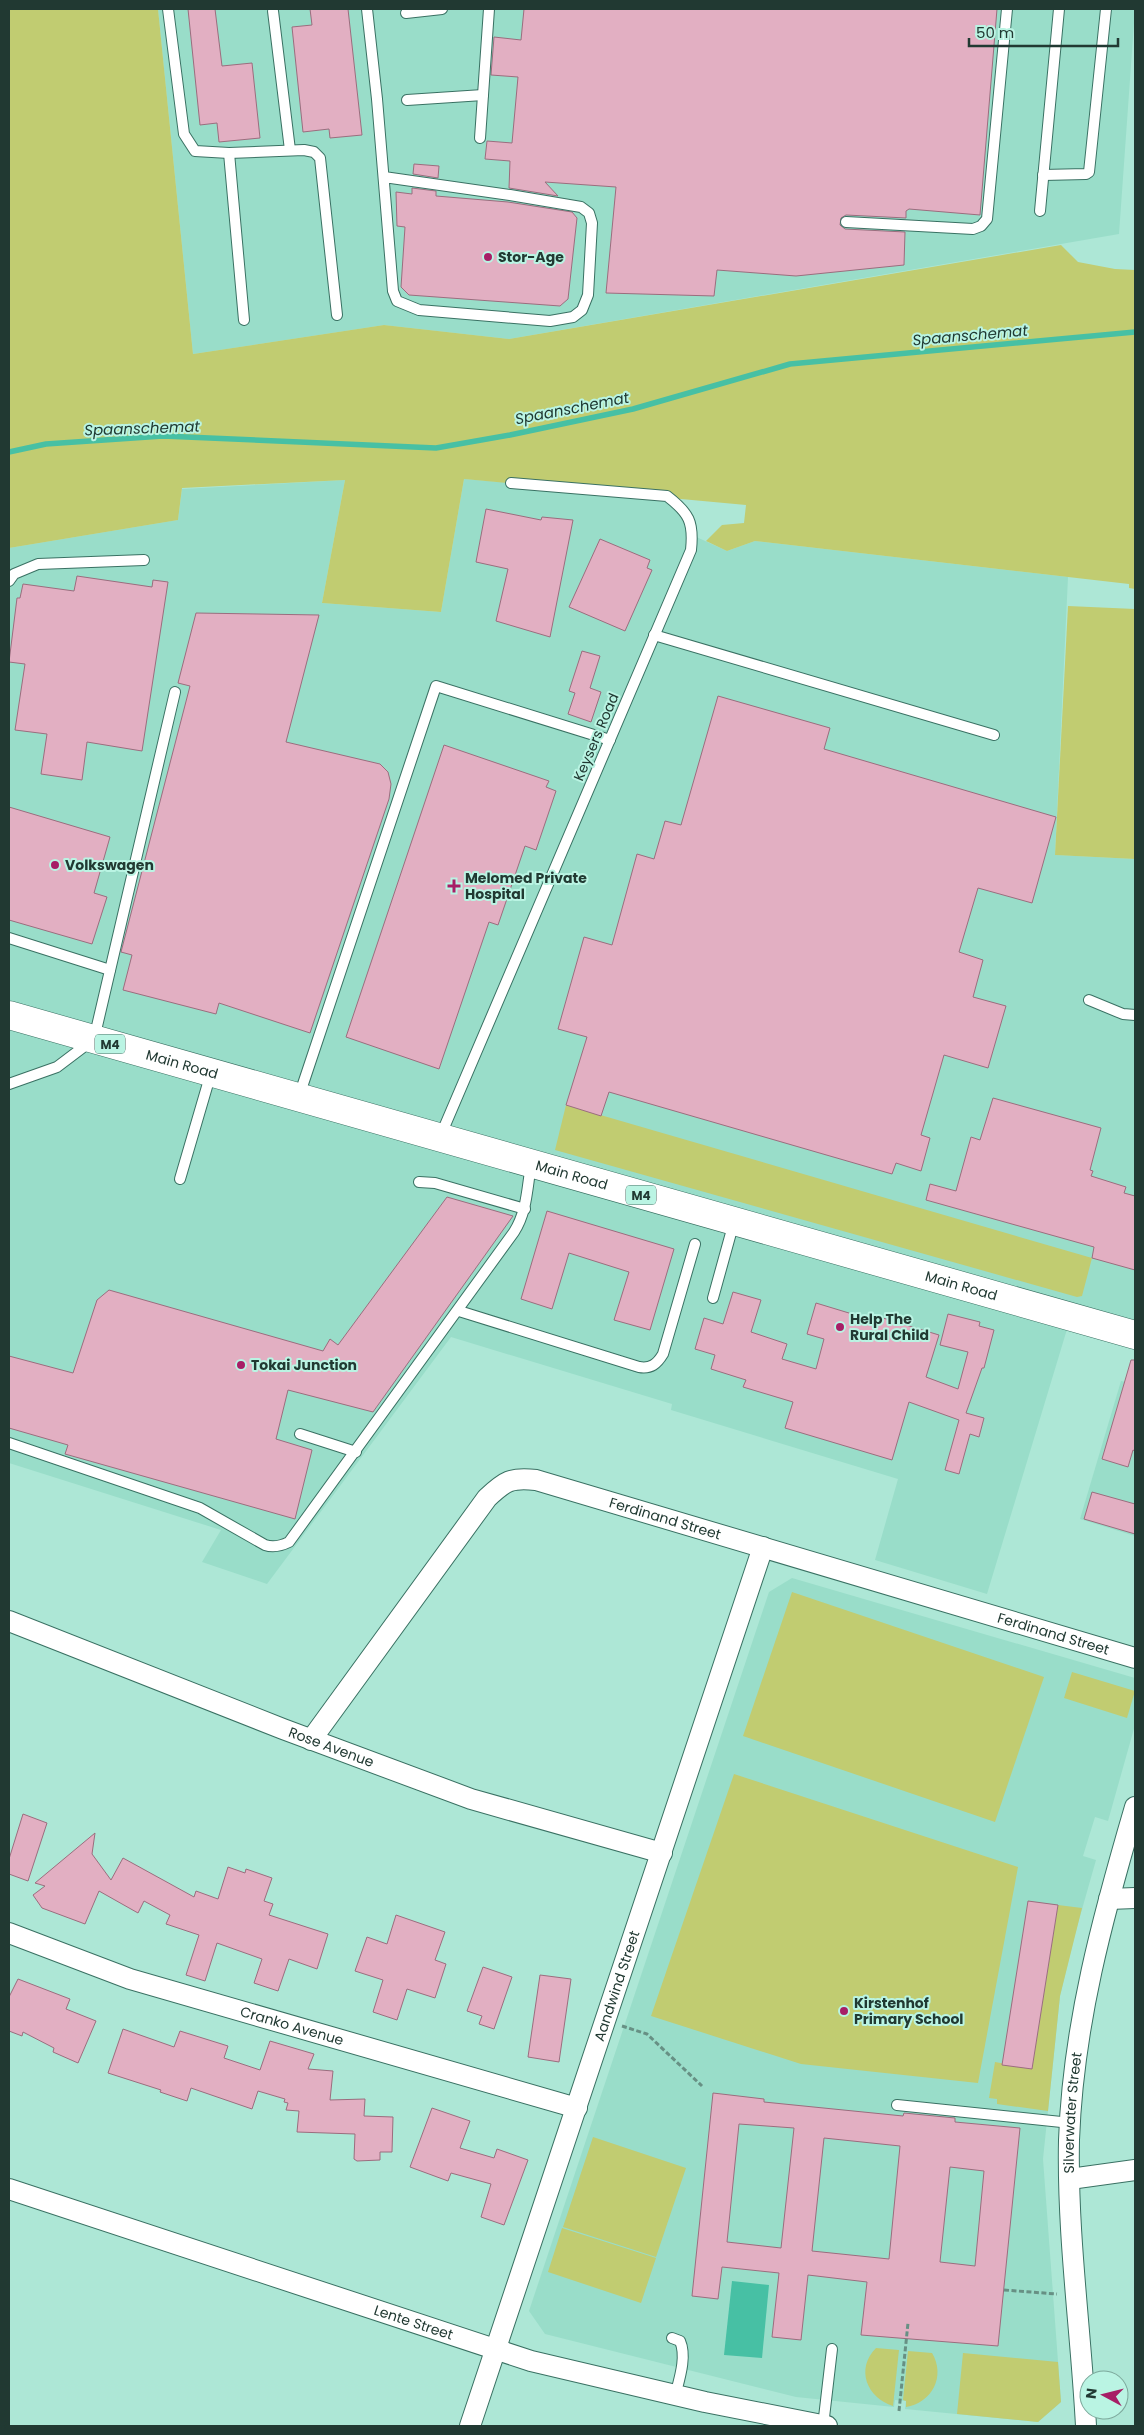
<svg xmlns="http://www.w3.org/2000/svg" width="1144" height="2435" font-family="Poppins,sans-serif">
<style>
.built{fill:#99ddc9}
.green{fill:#c1cc71}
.water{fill:#47c0a4}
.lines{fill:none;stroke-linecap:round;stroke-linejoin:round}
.stream{stroke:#47c0a4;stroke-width:5.5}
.building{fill:#e2afc2;stroke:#9b6d7e;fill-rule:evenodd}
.service-casing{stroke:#3a7163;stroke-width:12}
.minor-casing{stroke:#3a7163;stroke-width:22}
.primary-casing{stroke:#3a7163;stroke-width:29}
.path{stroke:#679084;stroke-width:3;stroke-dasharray:5 2.5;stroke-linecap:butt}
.service{stroke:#fff;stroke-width:10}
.minor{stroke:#fff;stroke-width:20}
.primary{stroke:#fff;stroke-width:28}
.poi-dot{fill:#a71e66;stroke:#baf4e3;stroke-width:2}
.labels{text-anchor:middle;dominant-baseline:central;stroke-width:4;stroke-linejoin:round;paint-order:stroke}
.shield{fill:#baf4e3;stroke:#4f7167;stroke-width:1}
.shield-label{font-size:12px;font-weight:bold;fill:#213932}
.poi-label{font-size:14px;font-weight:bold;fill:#213932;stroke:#baf4e3;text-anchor:start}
.street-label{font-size:14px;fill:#213932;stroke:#baf4e3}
.water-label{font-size:15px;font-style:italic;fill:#203a33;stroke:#baf4e3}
</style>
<rect width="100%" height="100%" fill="#ade7d6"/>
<g class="built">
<path d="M158,9h977l-16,225 -610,105 -125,-14 -191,29z"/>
<path d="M464,479l203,17 14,11 11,28 35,16 28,-10 313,36 -13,278 80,4v476l-64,-19 -84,278 -112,-34 23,-81 -227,-69 1,-6 -221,-67 -184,247 -65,-22 19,-32 -212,-67v-915l169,-28 4,-31 163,-9 -23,123 119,9z"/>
<path d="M1121,1381l14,3v152l-55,-17z"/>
<path d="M792,1578l343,100v47l-27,96 -13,-4 -12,39 13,4 -21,74 -15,62 -17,163 18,243 -23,20 -133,-13 1,-8 -11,-1 -1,7 -98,-10 -251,-63 -16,-23 240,-719z"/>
</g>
<g class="green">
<path d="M9,9h149l35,345 191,-29 125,14 552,-94 17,17 37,7 20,1v319l-6,-1v-4l-374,-43 -28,10 -21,-10 16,-16 22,-2 2,-18 -282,-26 -23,133 -119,-9 23,-123 -163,8 -4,32 -169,28z"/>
<path d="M1068,606l67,3v250l-80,-4z"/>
<path d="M566,1105l526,153 -10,38 -5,1 -522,-147z"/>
<path d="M792,1592l252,85 -49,145 -252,-86z"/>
<path d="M1072,1672l63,19 -8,27 -63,-20z"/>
<path d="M734,1774l284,93 -40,216 -177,-19 -150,-48z"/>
<path d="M1058,1905l24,3 -22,88 -12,115 -51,-7v-5l-8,-1 6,-36 37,7z"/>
<path d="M593,2137l93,31 -30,89 -93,-30z"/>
<path d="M562,2228l94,30 -15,45 -93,-31z"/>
<path d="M876,2348l23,2 -6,56c-26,-8 -38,-37 -17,-58z"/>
<path d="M908,2351l24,2c14,23 0,50 -26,54v-6l-3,-1z"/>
<path d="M963,2353l95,9 3,40 -23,20 -81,-8z"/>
</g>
<path class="water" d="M732,2281l37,4 -7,73 -38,-3z"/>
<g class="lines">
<path class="stream" d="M9,452l37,-8 117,-8 273,12 74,-13 123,-26 157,-45 345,-32"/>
</g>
<g class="building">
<path d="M188,9h27l7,57 30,-3 8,75 -41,4 -2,-19 -17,2z"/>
<path d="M310,9h38l14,126 -32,3 -1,-9 -26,3 -11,-105 20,-2z"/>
<path d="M524,9h473l-17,206 -71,-6 -3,2v7l-60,-3 -5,3 -1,7 5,4 60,3 -1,33 -108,11 -79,-6 -3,26 -108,-3 10,-106 -71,-5 13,14 -49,-8 1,-27 -25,-2 2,-18 25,2 6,-66 -27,-2 3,-38 27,3z"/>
<path d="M414,164l25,2 -1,12 -25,-4z"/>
<path d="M412,188l24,3v5l72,6 64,10 5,6 -9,81 -8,7 -151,-11 -8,-8 4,-60 -8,-1 -1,-34 16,2z"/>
<path d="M486,509l55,11 1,-3 31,3 -23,117 -54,-16 12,-52 -32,-7z"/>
<path d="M600,539l50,21 -3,8 5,2 -27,61 -56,-24z"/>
<path d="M77,576l75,11 1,-7 15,2 -26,169 -55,-9 -5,38 -41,-6 6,-40 -32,-4 10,-66 -16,-2 8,-64h3l3,-14 51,7z"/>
<path d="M196,613l123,2 -33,127 94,22 8,8 3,12 -2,15 -79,234 -91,-30 -3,11 -93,-24 9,-35 -11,-3 69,-266 -12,-3z"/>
<path d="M582,651l18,5 -10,32 11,4 -10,30 -23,-8 7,-21 -6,-2z"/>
<path d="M718,696l112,32 -6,21 232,68 -24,86 -54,-15 -19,64 24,8 -10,37 33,9 -18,62 -44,-13 -23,80 9,3 -9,33 -25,-8 -4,11 -283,-82 -8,24 -35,-11 21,-68 -29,-8 26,-92 28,8 25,-91 17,5 11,-38 16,4z"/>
<path d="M444,745l105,36 -3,6 10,4 -20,59 -11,-4 -27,79 -9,-3 -50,147 -93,-32z"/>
<path d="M9,807l101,30 -16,56 13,4 -15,47 -83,-24z"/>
<path d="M993,1098l108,30 -11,42 3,1 -2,5 35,11 -2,6 11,3v74l-43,-12 2,-11 -168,-47 4,-16 26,7 15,-54 9,3z"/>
<path d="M447,1197l66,19 -140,196 -85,-22 -12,49 36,11 -17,69 -230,-65 3,-9 -59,-17v-72l64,17 24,-73 12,-10 214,61 7,-12 8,6z"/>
<path d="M547,1211l127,38 -24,81 -36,-10 15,-48 -60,-19 -17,56 -31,-10z"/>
<path d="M733,1292l28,8 -10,32 36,12 -5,15 34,10 8,-30 -17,-5 9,-31 56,17 1,-5 66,20 -13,42 32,12 10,-37 -28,-7 8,-31 32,8 -1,4 15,4 -10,38h-2l-16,45 18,5 -5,19 -9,-3 -11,40 -14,-4 14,-50 -50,-18 -17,58 -107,-32 8,-26 -50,-15 3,-7 -35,-11 4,-14 -20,-6 9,-31 19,6z"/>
<path d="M1131,1360h4v91l-2,-1 -5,17 -26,-8z"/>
<path d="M1092,1492l43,12v30l-51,-15z"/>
<path d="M23,1814l24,9 -19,58 -19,-7v-15z"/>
<path d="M95,1833l-3,21 19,26 12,-22 71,39 2,-6 22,8 10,-32 17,6 1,-4 26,9 -8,23 9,3 -4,11 59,19 -11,35 -28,-10 -11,32 -24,-8 8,-24 -45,-16 -12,38 -19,-6 13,-40 -33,-11 4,-9 -26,-14 -6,12 -39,-22 -14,33 -43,-16 -9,-13 12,-9 -10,-3z"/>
<path d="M1028,1901l30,4 -26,164 -30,-4z"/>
<path d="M396,1915l49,17 -10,28 11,4 -11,34 -28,-9 -10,31 -24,-8 10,-32 -28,-9 12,-34 20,7z"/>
<path d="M483,1967l29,10 -18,52 -15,-5 3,-8 -15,-5z"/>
<path d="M540,1975l31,4 -12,83 -31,-5z"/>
<path d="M18,1979l52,20 -4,10 30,12 -18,42 -25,-11 1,-4 -31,-16 -1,4 -13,-5v-34z"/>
<path d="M123,2029l51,18 6,-16 48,15 -4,12 36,12 10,-29 44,13 -6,15 25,2 -3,29 35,-1 -1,17 29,1 -1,35h-12v8l-23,1 -3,-2 1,-25 -58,-2 2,-21 -13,-1 2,-7 -4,-1 1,-3 -27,-8 -6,18 -61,-21 -4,13 -27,-9 1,-2 -53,-17z"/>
<path d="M713,2093l51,6v3l139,14 1,-3 51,5v4l65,6 -22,218 -137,-11 6,-53 -59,-7 -7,65 -29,-3 7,-64 -57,-6 -4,32 -26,-3zM739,2124l55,4 -13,120 -54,-6zM824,2138l76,8 -11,113 -77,-8zM950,2167l34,4 -9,95 -35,-4z"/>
<path d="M432,2108l38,13 -10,27 34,10 3,-9 31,11 -24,65 -23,-8 10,-33 -40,-11 -3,8 -38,-14z"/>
</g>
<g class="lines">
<defs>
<g id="service">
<path d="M168,9l16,125 11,17 34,2 75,-3 10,2 6,6 17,157"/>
<path d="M367,9l10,90 16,192 4,10 22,9 131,11 23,-4 9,-7 6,-15 4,-72 -3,-10 -8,-6 -71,-12 -126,-18"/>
<path d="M273,11l17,139"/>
<path d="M406,13l36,-4"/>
<path d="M407,100l76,-5"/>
<path d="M480,138l9,-129"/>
<path d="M229,153l15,167"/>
<path d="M1043,175l43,-1 3,-2 17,-163"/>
<path d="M1040,211l19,-202"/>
<path d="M846,222l127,7 8,-3 6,-7 20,-210"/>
<path d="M9,581l5,-7 24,-10 106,-4"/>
<path d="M654,635l340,100"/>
<path d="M9,938l101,32"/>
<path d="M1089,1000l34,14 12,1"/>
<path d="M9,1084l48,-17 37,-28 81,-347"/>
<path d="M299,1096l137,-410 174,54"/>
<path d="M440,1137l251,-587c3,-28 -2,-37 -24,-54l-156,-13"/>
<path d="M180,1179l31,-106"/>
<path d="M419,1182l16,1 90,26"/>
<path d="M713,1298l21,-76"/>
<path d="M459,1311l180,56c12,2 18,-3 24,-13l32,-110"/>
<path d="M300,1434l56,18"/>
<path d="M9,1443l191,65 65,37c9,3 16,1 24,-3l225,-310c13,-20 13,-44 17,-67"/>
<path d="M897,2105l174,18"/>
<path d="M672,2338l8,3c7,16 -1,39 -5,55"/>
<path d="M823,2426l9,-77"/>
</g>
<g id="minor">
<path id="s1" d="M9,1621l274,108 188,70 191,54"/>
<path id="s2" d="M311,1740l176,-242c18,-17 24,-21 49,-18l599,178"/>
<path d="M1109,1899l26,-1"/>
<path id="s3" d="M9,1933l121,46 447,129"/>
<path d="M1070,2179l65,-9"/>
<path id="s4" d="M9,2189l522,172 174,41 122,24"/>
<path id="s5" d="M470,2426l293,-879"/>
<path id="s6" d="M1086,2426c-5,-95 -19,-191 -17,-286 4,-115 34,-224 66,-333"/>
</g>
<g id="primary">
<path id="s7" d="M9,1015l1126,320"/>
</g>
</defs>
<use href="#service" class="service-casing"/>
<use href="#minor" class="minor-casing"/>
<use href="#primary" class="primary-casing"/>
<g class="path">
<path d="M622,2026l25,8 55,52"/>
<path d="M1004,2290l53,4"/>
<path d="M899,2411l9,-88"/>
</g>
<use href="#service" class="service"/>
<use href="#minor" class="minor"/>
<use href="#primary" class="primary"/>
</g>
<g class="poi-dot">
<circle cx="488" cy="257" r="5"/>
<circle cx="55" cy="865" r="5"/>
<path d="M451.5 878.5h5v5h5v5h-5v5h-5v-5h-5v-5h5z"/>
<circle cx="840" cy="1327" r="5"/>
<circle cx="241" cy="1365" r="5"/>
<circle cx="844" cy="2011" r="5"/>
</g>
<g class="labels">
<g class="shield">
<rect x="95" y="1034.5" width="30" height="19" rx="4"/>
<rect x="626" y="1185.5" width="30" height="19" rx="4"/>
</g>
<g class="shield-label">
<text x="110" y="1044">M4</text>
<text x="641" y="1195">M4</text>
</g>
<g class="poi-label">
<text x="498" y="257">Stor-Age</text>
<text x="65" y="865">Volkswagen</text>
<text x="465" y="878">Melomed Private<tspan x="465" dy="16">Hospital</tspan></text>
<text x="850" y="1319">Help The<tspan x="850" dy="16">Rural Child</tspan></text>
<text x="251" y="1365">Tokai Junction</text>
<text x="854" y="2003">Kirstenhof<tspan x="854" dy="16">Primary School</tspan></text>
</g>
<g class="street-label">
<text transform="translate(596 737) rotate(-67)">Keysers Road</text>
<text stroke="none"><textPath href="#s7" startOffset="180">Main Road</textPath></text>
<text stroke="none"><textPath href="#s7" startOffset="585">Main Road</textPath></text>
<text stroke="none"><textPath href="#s7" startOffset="990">Main Road</textPath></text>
<text stroke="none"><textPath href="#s2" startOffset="489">Ferdinand Street</textPath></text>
<text stroke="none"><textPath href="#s2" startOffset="894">Ferdinand Street</textPath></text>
<text stroke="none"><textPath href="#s1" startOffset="346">Rose Avenue</textPath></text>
<text stroke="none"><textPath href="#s5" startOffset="464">Aandwind Street</textPath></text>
<text stroke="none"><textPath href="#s3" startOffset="298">Cranko Avenue</textPath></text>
<text stroke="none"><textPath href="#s6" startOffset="314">Silverwater Street</textPath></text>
<text stroke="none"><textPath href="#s4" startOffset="426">Lente Street</textPath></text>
</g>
<g class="water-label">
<text transform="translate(970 335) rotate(-5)">Spaanschemat</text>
<text transform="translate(572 408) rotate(-11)">Spaanschemat</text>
<text transform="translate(142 428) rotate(-2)">Spaanschemat</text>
</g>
</g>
<rect width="1144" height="2435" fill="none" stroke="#213932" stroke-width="20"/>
<g transform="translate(1104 2395) rotate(277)"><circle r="24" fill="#baf4e3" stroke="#7da99c"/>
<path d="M0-4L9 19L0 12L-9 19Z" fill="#a71e66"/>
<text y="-8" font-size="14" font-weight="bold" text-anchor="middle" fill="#213932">N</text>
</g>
<path d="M969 38v8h149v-8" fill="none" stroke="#213932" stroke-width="2.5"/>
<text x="976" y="38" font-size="15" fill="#213932" stroke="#baf4e3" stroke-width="4" paint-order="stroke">50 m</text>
</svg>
